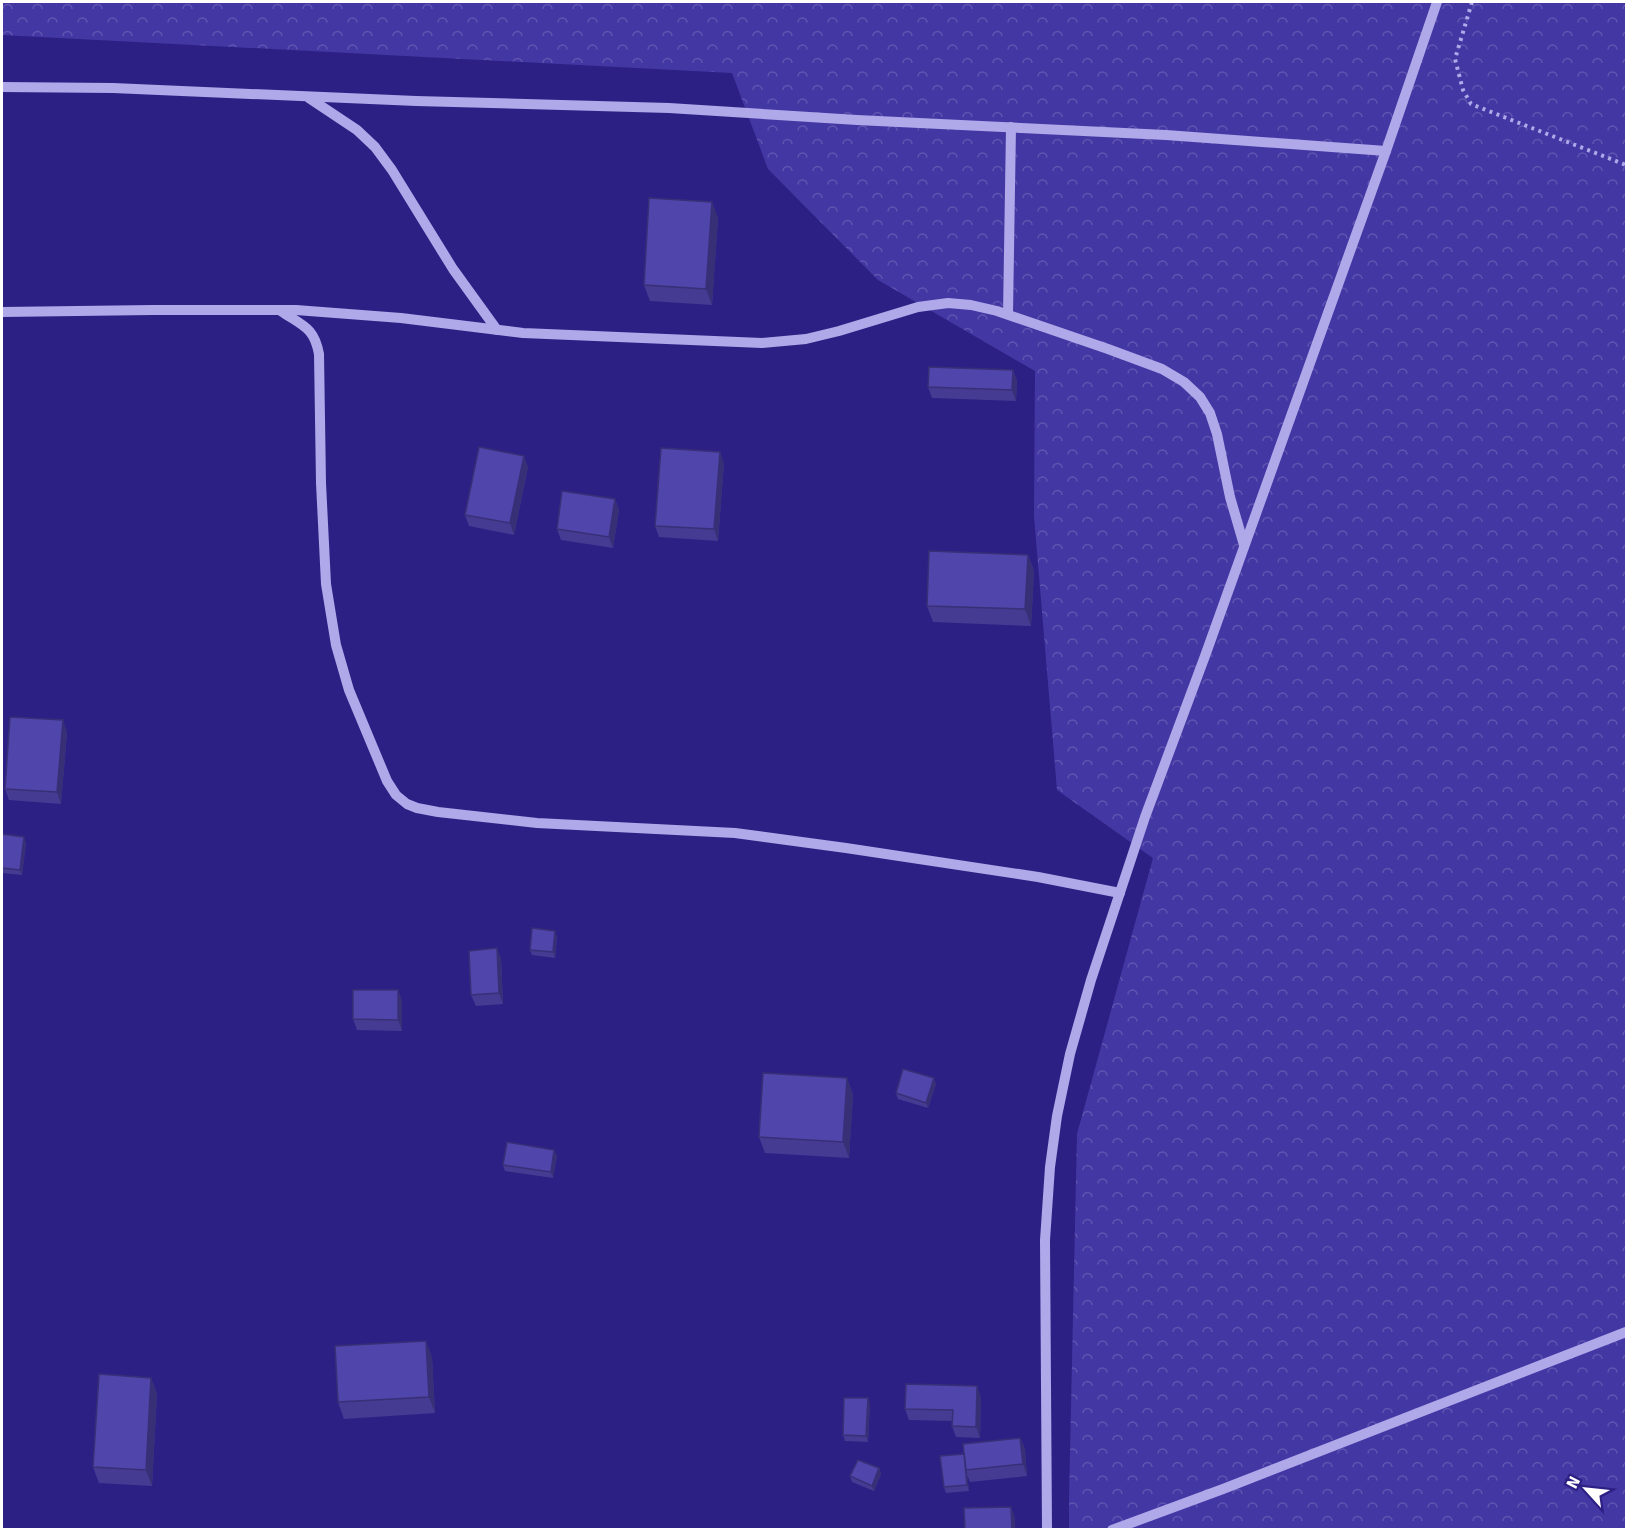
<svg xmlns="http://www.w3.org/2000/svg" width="1628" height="1531" font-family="Signika,sans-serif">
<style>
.forest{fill:url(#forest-crowns)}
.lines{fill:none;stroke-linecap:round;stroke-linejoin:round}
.path{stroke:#afa8e9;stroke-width:4;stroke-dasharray:3 4.5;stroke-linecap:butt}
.minor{stroke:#afa8e9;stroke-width:10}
.wall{fill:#453b92}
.shaded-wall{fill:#383077}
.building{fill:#5045aa;stroke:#383077;stroke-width:1.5}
</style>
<defs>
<pattern id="forest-crowns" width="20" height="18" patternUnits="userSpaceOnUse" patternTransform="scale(1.5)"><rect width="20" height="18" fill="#4337a3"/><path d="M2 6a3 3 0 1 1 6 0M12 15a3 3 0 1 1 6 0" fill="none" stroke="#5f55b1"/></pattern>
</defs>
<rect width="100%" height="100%" fill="#2d2084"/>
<path class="forest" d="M2,2h1624v1527h-557v-30l8,-365 76,-276 -96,-68 -23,-274 1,-145 -157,-91 -110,-111 -36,-96 -730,-38z"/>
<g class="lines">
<path class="path" d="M1472,2l-17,57 8,31 8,14 155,61"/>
<g class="minor">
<path d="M2,87l111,1 303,13 253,7 188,12 309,15 220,16"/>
<path d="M309,98l48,32 18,17 17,23 61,99 44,61"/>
<path d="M281,311c22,15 33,16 38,43l2,129 5,101 10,61 13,45 38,91 9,14 11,9 10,4 21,4 99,11 198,10 111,15 192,29 82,16"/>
<path d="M2,312l150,-2h144l105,8 122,15 239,10 44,-4 33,-8 79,-24 30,-4 23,2 26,6 111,38 54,20 22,13 16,15 10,16 7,21 13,63 14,48"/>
<path d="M1008,314l3,-187"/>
<path d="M1047,1530l-2,-290 5,-73 7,-51 13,-62 21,-74 54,-163 60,-161 181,-505 51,-149"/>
<path d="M1112,1530l111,-41 403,-157"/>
</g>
</g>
<g class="wall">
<path d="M718,218l-6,87 -62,-4 -6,-16z"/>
<path d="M1013,370l4,11 -1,20 -84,-3 -4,-11z"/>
<path d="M724,463l-6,78 -59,-4 -4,-11z"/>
<path d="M528,467l-14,68 -45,-9 -4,-11z"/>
<path d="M615,499l4,11 -6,38 -52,-8 -4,-11z"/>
<path d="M1028,555l6,16 -3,55 -98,-4 -6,-16z"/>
<path d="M67,732l-6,72 -52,-4 -4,-11z"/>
<path d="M2,834l24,9 -4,32 -20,-2z"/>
<path d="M557,936l-2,22 -23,-3 -2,-5z"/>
<path d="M501,959l2,45 -27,2 -5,-11z"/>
<path d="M398,990l4,11v30l-45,-1 -4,-11z"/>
<path d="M847,1078l6,17 -4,63 -84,-5 -6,-16z"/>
<path d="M936,1084l-8,24 -30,-9 -2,-6z"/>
<path d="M557,1156l-4,22 -48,-7 -2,-6z"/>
<path d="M432,1357l3,56 -91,6 -6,-17z"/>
<path d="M151,1378l6,16 -5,92 -53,-3 -6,-16z"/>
<path d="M981,1397l-1,41 -24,-1 -4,-11v-5l-43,-1 -4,-11z"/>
<path d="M870,1404l-2,38 -23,-1 -2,-6z"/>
<path d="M1020,1438l5,11 2,27 -57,6 -3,-7 2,16 -23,2 -2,-6 20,-33z"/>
<path d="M879,1468l2,6 -7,17 -22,-9 -2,-6z"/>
</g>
<g class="shaded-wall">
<path d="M712,202l6,16 -6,87 -6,-16z"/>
<path d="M1013,370l4,11 -1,20 -4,-11z"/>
<path d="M720,452l4,11 -6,78 -4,-12z"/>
<path d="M524,456l4,11 -14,68 -4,-12z"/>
<path d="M615,499l4,11 -6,38 -4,-11z"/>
<path d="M1028,555l6,16 -3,55 -6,-17z"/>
<path d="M63,720l4,12 -6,72 -4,-12z"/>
<path d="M24,837l2,6 -4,32 -2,-5z"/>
<path d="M555,931l2,5 -2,22 -2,-6z"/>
<path d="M497,948l4,11 2,45 -4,-11z"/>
<path d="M398,990l4,11v30l-4,-11z"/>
<path d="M847,1078l6,17 -4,63 -6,-16z"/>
<path d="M934,1078l2,6 -8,24 -2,-5z"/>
<path d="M554,1150l3,6 -4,22 -2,-6z"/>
<path d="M426,1341l6,16 3,56 -6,-16z"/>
<path d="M151,1378l6,16 -5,92 -6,-16z"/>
<path d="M977,1386l4,11 -1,41 -4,-11z"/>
<path d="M868,1398l2,6 -2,38 -2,-6z"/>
<path d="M1020,1438l5,11 2,27 -4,-12z"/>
<path d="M879,1468l2,6 -7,17 -2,-5z"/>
<path d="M966,1470l1,5 2,16 -2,-6z"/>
<path d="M1011,1507l4,11v12h-3z"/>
</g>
<g class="building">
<path d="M649,198l63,4 -6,87 -62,-4z"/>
<path d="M929,367l84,3 -1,20 -84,-3z"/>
<path d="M479,447l45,9 -14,67 -45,-8z"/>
<path d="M661,448l59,4 -6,77 -59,-3z"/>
<path d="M562,491l53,8 -6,38 -52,-8z"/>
<path d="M929,551l99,4 -3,54 -98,-3z"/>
<path d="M10,717l53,3 -6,72 -52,-3z"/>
<path d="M2,834l22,3 -4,33 -18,-2z"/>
<path d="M532,928l23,3 -2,21 -23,-2z"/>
<path d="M497,948l2,45 -28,2 -2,-44z"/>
<path d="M353,990h45v30l-45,-1z"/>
<path d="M903,1069l31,9 -8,25 -30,-10z"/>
<path d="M763,1073l84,5 -4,64 -84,-5z"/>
<path d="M507,1142l47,8 -3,22 -48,-7z"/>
<path d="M426,1341l3,56 -91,5 -3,-56z"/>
<path d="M99,1374l52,4 -5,92 -53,-3z"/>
<path d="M906,1384l71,2 -1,41 -24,-1 1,-16 -48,-1z"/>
<path d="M844,1398h24l-2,38 -23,-1z"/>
<path d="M1020,1438l3,26 -57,6 -3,-26z"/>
<path d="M964,1454l3,31 -23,2 -4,-31z"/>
<path d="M858,1460l21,8 -7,18 -22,-10z"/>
<path d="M1011,1507l1,23h-47l-1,-22z"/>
</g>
<rect width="1628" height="1531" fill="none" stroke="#ffffff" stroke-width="6"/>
<g transform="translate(1586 1489) rotate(297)" stroke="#2d2084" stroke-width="4.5" paint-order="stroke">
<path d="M0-4.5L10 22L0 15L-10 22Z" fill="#ffffff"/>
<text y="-9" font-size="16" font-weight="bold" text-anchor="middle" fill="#ffffff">N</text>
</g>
</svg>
